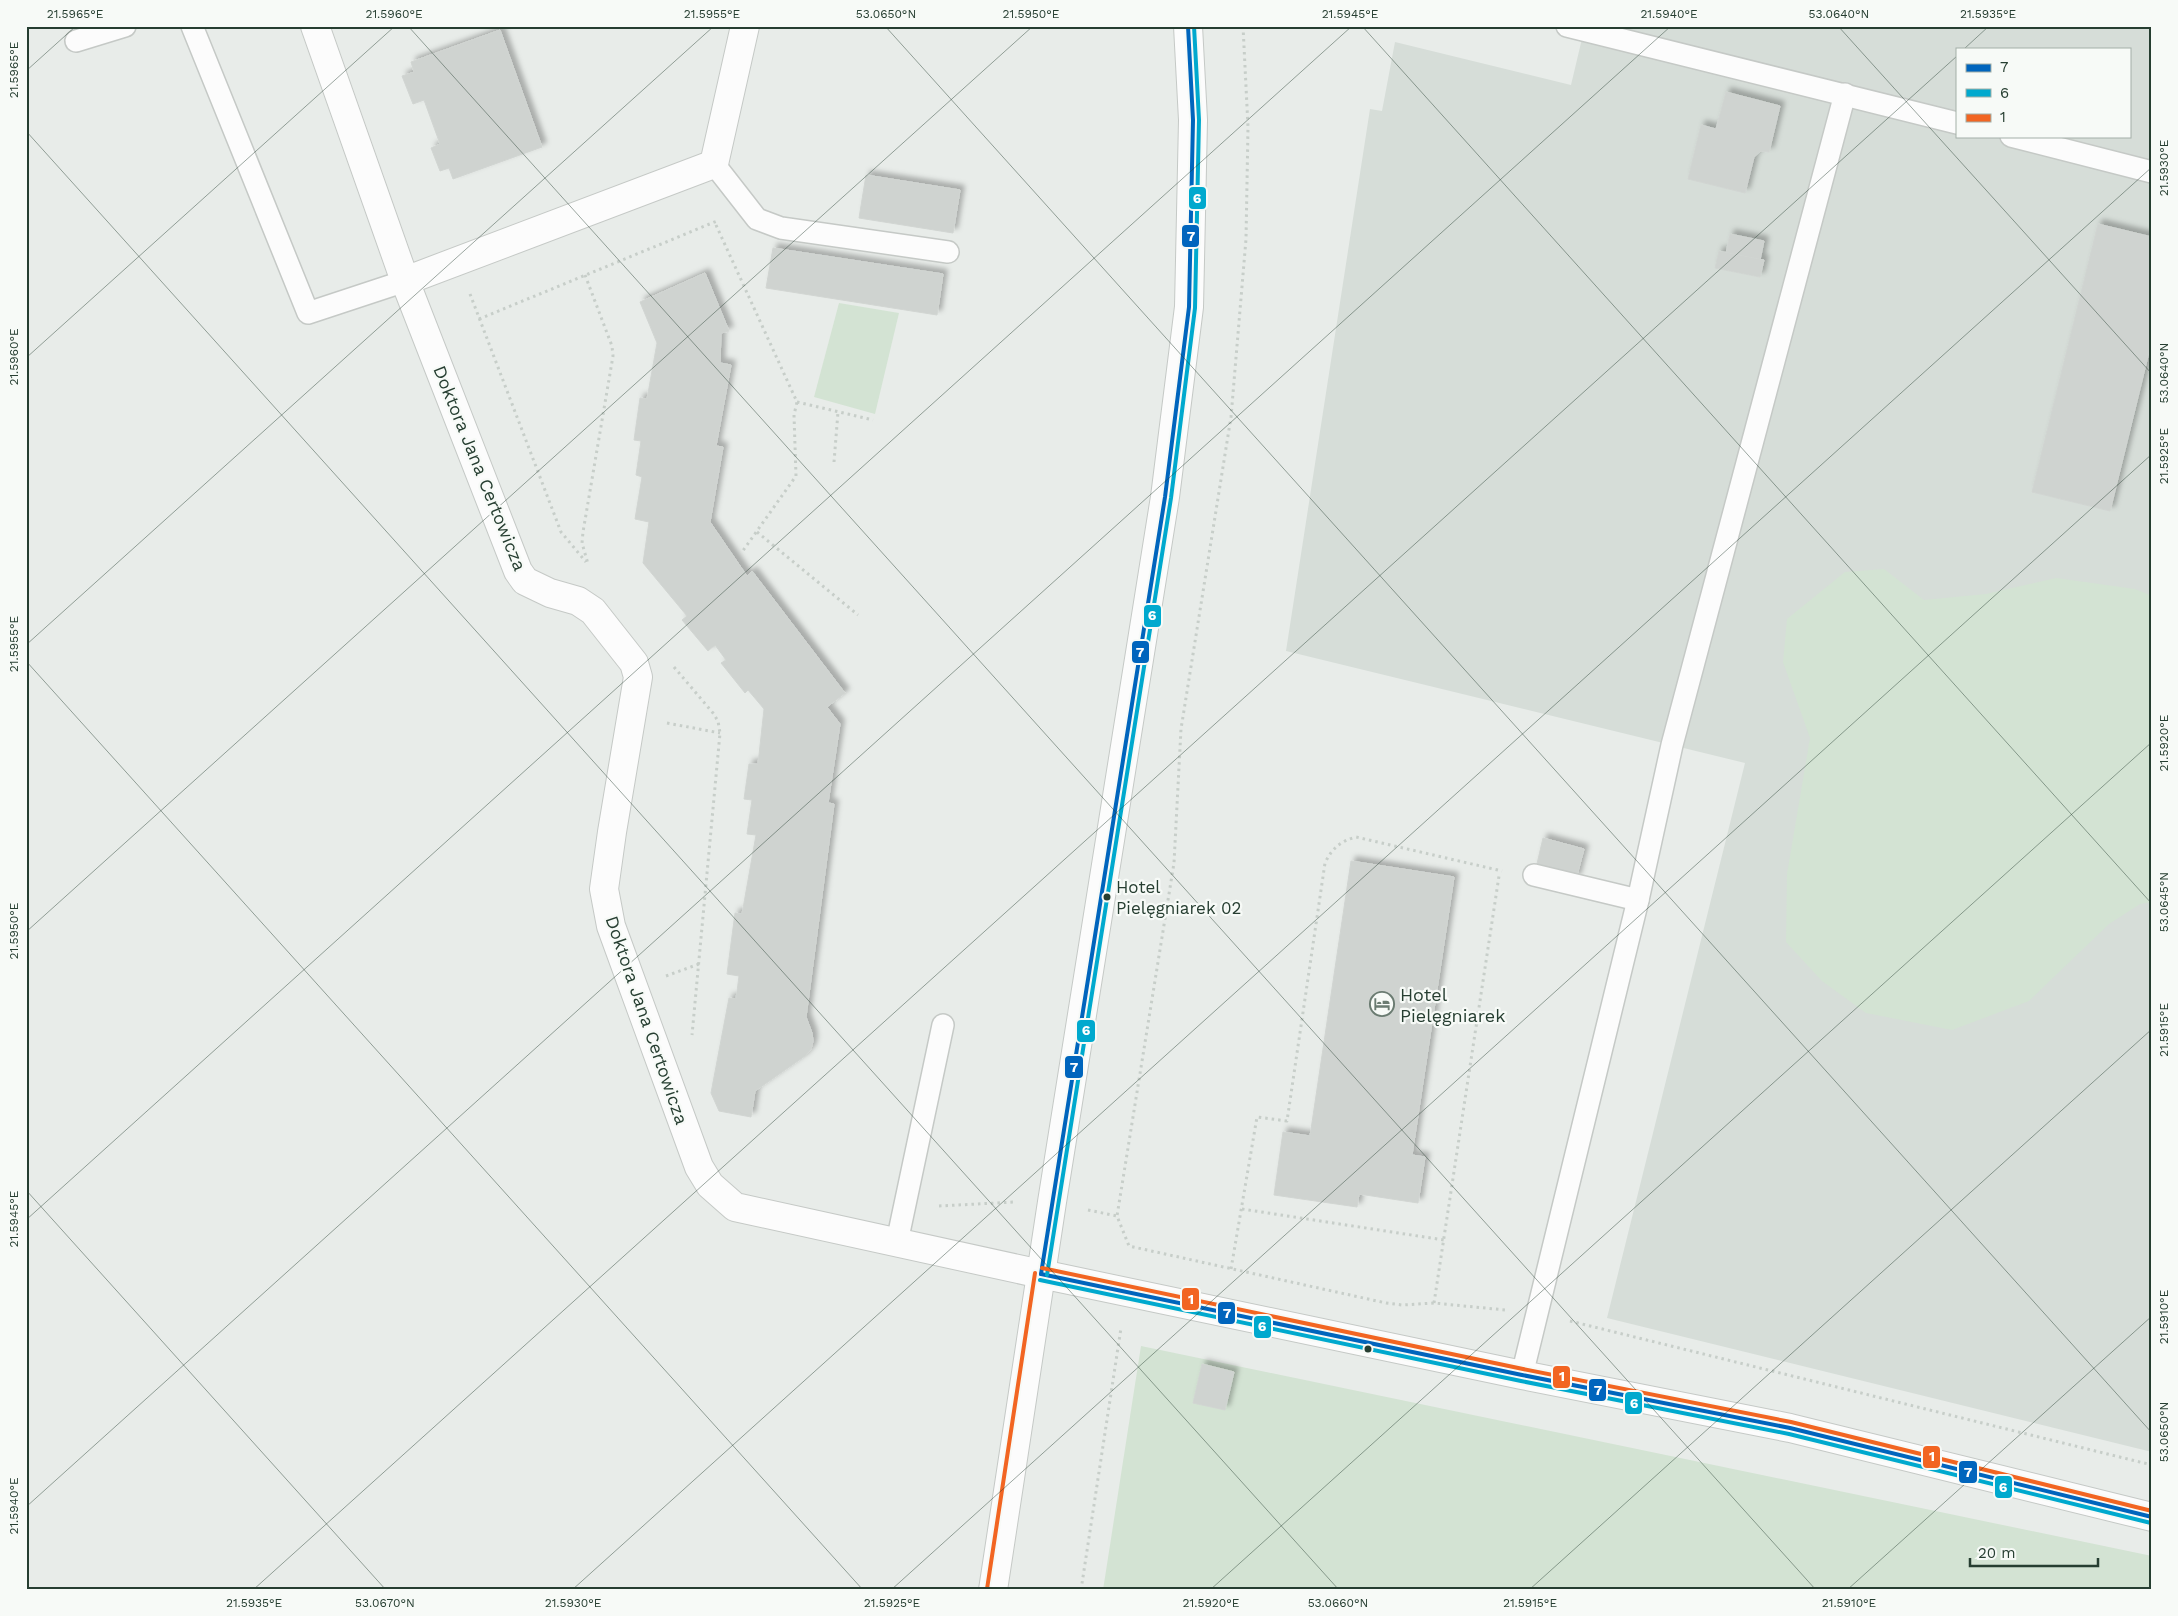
<svg xmlns="http://www.w3.org/2000/svg" width="2178" height="1616" font-family="'Work Sans',sans-serif">
<style>
.built{fill:#d6ddd8;fill-rule:evenodd}
.green{fill:#d3e3d3}
.building{fill:#cfd3d0;stroke:#d1d5d2;filter:url(#shadow)}
.lines{fill:none;stroke-linecap:round;stroke-linejoin:round}
.service-casing{stroke:#c5c9c6;stroke-width:24}
.minor-casing{stroke:#c5c9c6;stroke-width:30}
.tertiary-casing{stroke:#c5c9c6;stroke-width:30}
.path{stroke:#c7cec9;stroke-width:3;stroke-dasharray:2.5 4;stroke-linecap:butt}
.service{stroke:#fcfcfc;stroke-width:21}
.minor{stroke:#fcfcfc;stroke-width:28}
.tertiary{stroke:#fcfcfc;stroke-width:28}
.bus-1-casing{stroke:#f7faf7;stroke-width:8}
.bus-2-casing{stroke:#f7faf7;stroke-width:8}
.bus-3-casing{stroke:#f7faf7;stroke-width:8}
.bus-1{stroke:#0065bd;stroke-width:4}
.bus-2{stroke:#00a9ce;stroke-width:4}
.bus-3{stroke:#f26522;stroke-width:4}
.ticks{fill:none;stroke:#263e31;stroke-width:1;stroke-opacity:0.45}
.bus-dot{fill:#263e31;stroke:#f7faf7;stroke-width:2}
.labels{text-anchor:middle;dominant-baseline:central;stroke-width:4.5;stroke-linejoin:round;paint-order:stroke}
.bus-label{font-size:17px;fill:#263e31;stroke:#f7faf7;text-anchor:start}
.street-label{font-size:18px;fill:#263e31;stroke:#f7faf7}
.poi-label{font-size:18px;fill:#263e31;stroke:#f7faf7;text-anchor:start}
.line-badge{stroke:#f7faf7;stroke-width:2}
.badge-label{font-size:14px;text-anchor:middle;font-weight:bold;fill:#fff}
.neatline{fill:none;stroke:#263e31;stroke-width:2}
.ticks-label{font-size:12px;text-anchor:middle;fill:#263e31}
</style>
<defs>
<filter id="shadow"><feDropShadow dx="4.5" dy="-4.5" stdDeviation="2.5" flood-color="#0004"/></filter>
</defs>
<rect width="100%" height="100%" fill="#e8ece9"/>
<path class="built" d="M1585,26h567v1426l-545,-134 138,-555 -459,-112 84,-542 12,2 13,-69 176,43zM1957,49h172v87h-172z"/>
<g class="green">
<path d="M839,303l60,10 -24,101 -61,-17z"/>
<path d="M1884,569l40,31 62,-6 70,-16 79,11 17,7v306l-12,2 -31,20 -80,77 -77,29 -86,-17 -44,-32 -36,-39 1,-68 23,-136 -27,-76 4,-43 58,-47z"/>
<path d="M1141,1346l1011,210v34h-1049z"/>
</g>
<g class="building">
<path d="M500,30l42,117 -89,32 -4,-11 -9,3 -9,-23 9,-4 -16,-44 -11,4 -11,-28 12,-4 -3,-10z"/>
<path d="M1726,92l54,14 -11,46 -8,-1 -7,6 -9,36 -57,-14 13,-54 15,4z"/>
<path d="M866,175l94,15 -7,43 -94,-15z"/>
<path d="M2098,224l54,13v111h-2l-40,163 -78,-19z"/>
<path d="M1730,234l34,7 -4,19 -34,-7z"/>
<path d="M773,248l170,26 -6,41 -171,-27z"/>
<path d="M1719,251l45,9 -4,17 -45,-9z"/>
<path d="M705,273l24,58 -8,2 -1,30 11,2 -15,81 7,1 -13,75 37,54 5,-5 93,122 -18,14 13,17 -12,79 6,1 -28,213 6,16 1,8 -2,8 -6,7 -50,35 -4,26 -32,-6 -8,-18 18,-95 7,1 3,-23 -12,-2 8,-61 7,1 14,-79 -9,-1 5,-34 -8,-1 5,-35h9l6,-55 -16,-19 -3,3 -24,-30 5,-3 -11,-15 -7,6 -26,-31 5,-4 -44,-53 6,-41 -14,-3 7,-42 -6,-2 5,-34 -7,-1 6,-42 7,1 10,-56 -17,-41z"/>
<path d="M1543,838l41,11 -8,30 -40,-11z"/>
<path d="M1351,861l103,16 -42,278 13,2 -7,46 -59,-9 -2,13 -83,-12 9,-63 27,4z"/>
<path d="M1202,1364l32,8 -9,38 -32,-7z"/>
</g>
<g class="lines">
<defs>
<g id="service">
<path d="M192,26l116,287 97,-32"/>
<path d="M1567,26l390,97"/>
<path d="M76,41l49,-15"/>
<path d="M2011,136l141,36"/>
<path d="M714,164l43,55 24,9 167,24"/>
<path d="M1534,875l104,25"/>
<path d="M897,1242l46,-217"/>
<path d="M1522,1375l116,-475 34,-155 173,-651"/>
</g>
<g id="minor">
<path d="M315,26l90,255"/>
<path d="M745,26l-31,138 -309,117 113,290 7,10 25,12 28,8 15,10 41,52 4,14 -26,155 -8,57 7,37 88,241 11,18 25,22 306,67 481,101 268,53 362,89"/>
</g>
<path id="tertiary" d="M993,1590l59,-388 113,-705 24,-190 4,-187 -5,-94"/>
</defs>
<use href="#service" class="service-casing"/>
<use href="#minor" class="minor-casing"/>
<use href="#tertiary" class="tertiary-casing"/>
<g class="path">
<path d="M1243,26l5,101 -2,112 -15,178 -50,312 -7,134 -57,353 12,30 257,57 16,2 32,-2 71,7"/>
<path d="M716,225l81,177 -3,13 2,61 -54,76"/>
<path d="M585,275l27,71 1,10 -30,176 -1,11 6,21"/>
<path d="M470,294l91,238 25,30"/>
<path d="M479,319l238,-98"/>
<path d="M797,402l76,18"/>
<path d="M834,462l4,-50"/>
<path d="M757,532l101,83"/>
<path d="M674,667l39,46 5,8 2,12 -28,302"/>
<path d="M667,723l53,10"/>
<path d="M666,976l33,-12"/>
<path d="M939,1206l76,-4"/>
<path d="M1242,1209l202,31"/>
<path d="M1088,1210l29,6"/>
<path d="M1231,1269l26,-152 30,4 38,-258c7,-15 16,-22 31,-26l146,34"/>
<path d="M1434,1303l65,-427"/>
<path d="M1570,1321l582,144"/>
<path d="M1081,1590l40,-262"/>
</g>
<use href="#service" class="service"/>
<use href="#minor" class="minor"/>
<use href="#tertiary" class="tertiary"/>
<defs>
<g id="bus-1">
<path d="M1041,1274l124,-777 24,-190 4,-187 -5,-94"/>
<path d="M1041,1274l481,101 268,53 362,89"/>
</g>
<g id="bus-2">
<path d="M1047,1275l124,-777 24,-190 4,-188 -5,-94"/>
<path d="M1040,1280l481,101 268,53 362,89"/>
</g>
<g id="bus-3">
<path d="M1042,1268l481,101 268,53 361,89"/>
<path d="M987,1589l48,-316"/>
</g>
</defs>
<use href="#bus-1" class="bus-1-casing"/>
<use href="#bus-2" class="bus-2-casing"/>
<use href="#bus-3" class="bus-3-casing"/>
<use href="#bus-1" class="bus-1"/>
<use href="#bus-2" class="bus-2"/>
<use href="#bus-3" class="bus-3"/>
</g>
<path class="ticks" d="M408,26l1408,1564M885,26l1267,1407M1362,26l790,878M1838,26l314,348M1964,49l25,-23M26,71l50,-45M26,131l1313,1459M26,358l369,-332M26,645l688,-619M26,661l837,929M26,932l1007,-906M26,1190l360,400M26,1220l1326,-1194M26,1507l1645,-1481M253,1590l1704,-1534M572,1590l1580,-1423M891,1590l1261,-1136M1210,1590l942,-848M1529,1590l623,-561M1847,1590l305,-274"/>
<defs>
<symbol id="hotel-ring" viewBox="-11 -11 22 22"><circle r="9.5" fill="#f7faf7" stroke="#6a7b71" stroke-width="1.5"/><path d="M-6-4.5h1.5V1H6V5H4.5V3h-9V5H-6ZM-4 0a1.8 1.8 0 1 1 3.6 0ZM.5 0V-2.5h3Q6-2.5 6 0Z" fill="#6a7b71"/></symbol>
</defs>
<g fill-rule="evenodd">
<use href="#hotel-ring" x="1368" y="990" width="28" height="28"/>
</g>
<g class="bus-dot">
<circle cx="1107" cy="897" r="4.5"/>
<circle cx="1368" cy="1349" r="4.5"/>
</g>
<g class="labels">
<g class="bus-label">
<text x="1116" y="887">Hotel<tspan x="1116" dy="21">Pielęgniarek 02</tspan></text>
</g>
<g class="street-label">
<text transform="translate(480 468) rotate(68)">Doktora Jana Certowicza</text>
<text transform="translate(647 1020) rotate(71)">Doktora Jana Certowicza</text>
</g>
<g class="poi-label">
<text x="1400" y="994">Hotel<tspan x="1400" dy="21">Pielęgniarek</tspan></text>
</g>
</g>
<g class="line-badge">
<rect x="1188" y="186" width="19" height="24" rx="5" fill="#00a9ce"/>
<rect x="1181" y="224" width="19" height="24" rx="5" fill="#0065bd"/>
<rect x="1143" y="604" width="19" height="24" rx="5" fill="#00a9ce"/>
<rect x="1131" y="640" width="19" height="24" rx="5" fill="#0065bd"/>
<rect x="1076" y="1019" width="20" height="24" rx="5" fill="#00a9ce"/>
<rect x="1064" y="1055" width="20" height="24" rx="5" fill="#0065bd"/>
<rect x="1181" y="1287" width="19" height="24" rx="5" fill="#f26522"/>
<rect x="1217" y="1301" width="19" height="24" rx="5" fill="#0065bd"/>
<rect x="1253" y="1315" width="19" height="24" rx="5" fill="#00a9ce"/>
<rect x="1552" y="1365" width="19" height="24" rx="5" fill="#f26522"/>
<rect x="1588" y="1378" width="19" height="24" rx="5" fill="#0065bd"/>
<rect x="1624" y="1391" width="19" height="24" rx="5" fill="#00a9ce"/>
<rect x="1922" y="1445" width="19" height="24" rx="5" fill="#f26522"/>
<rect x="1958" y="1460" width="20" height="24" rx="5" fill="#0065bd"/>
<rect x="1994" y="1475" width="19" height="24" rx="5" fill="#00a9ce"/>
</g>
<g class="badge-label">
<text x="1197" y="203">6</text>
<text x="1191" y="241">7</text>
<text x="1152" y="620">6</text>
<text x="1140" y="657">7</text>
<text x="1086" y="1035">6</text>
<text x="1074" y="1072">7</text>
<text x="1191" y="1304">1</text>
<text x="1227" y="1318">7</text>
<text x="1262" y="1331">6</text>
<text x="1562" y="1381">1</text>
<text x="1598" y="1395">7</text>
<text x="1634" y="1408">6</text>
<text x="1932" y="1461">1</text>
<text x="1968" y="1477">7</text>
<text x="2003" y="1492">6</text>
</g>
<rect width="2178" height="1616" fill="none" stroke="#f7faf7" stroke-width="55"/>
<rect x="1956" y="48" width="175" height="90" fill="#f7faf7" stroke="#a3afa8"/>
<rect x="1966" y="64" width="25" height="8" fill="#0065bd" stroke="#a3afa8"/>
<text x="2000" y="72" font-size="15" fill="#263e31">7</text>
<rect x="1966" y="89" width="25" height="8" fill="#00a9ce" stroke="#a3afa8"/>
<text x="2000" y="98" font-size="15" fill="#263e31">6</text>
<rect x="1966" y="114" width="25" height="8" fill="#f26522" stroke="#a3afa8"/>
<text x="2000" y="122" font-size="15" fill="#263e31">1</text>
<path d="M1970 1558v8h128v-8" fill="none" stroke="#263e31" stroke-width="2.5"/>
<text x="1978" y="1558" font-size="15" fill="#263e31" stroke="#f7faf7" stroke-width="4" paint-order="stroke">20 m</text>
<rect x="28" y="28" width="2122" height="1560" class="neatline"/>
<g class="ticks-label">
<text x="75" y="18">21.5965°E</text>
<text x="394" y="18">21.5960°E</text>
<text x="712" y="18">21.5955°E</text>
<text x="886" y="18">53.0650°N</text>
<text x="1031" y="18">21.5950°E</text>
<text x="1350" y="18">21.5945°E</text>
<text x="1669" y="18">21.5940°E</text>
<text x="1839" y="18">53.0640°N</text>
<text x="1988" y="18">21.5935°E</text>
<text transform="translate(14 70) rotate(-90)" y="4">21.5965°E</text>
<text transform="translate(2164 168) rotate(-90)" y="4">21.5930°E</text>
<text transform="translate(14 357) rotate(-90)" y="4">21.5960°E</text>
<text transform="translate(2164 373) rotate(-90)" y="4">53.0640°N</text>
<text transform="translate(2164 456) rotate(-90)" y="4">21.5925°E</text>
<text transform="translate(14 644) rotate(-90)" y="4">21.5955°E</text>
<text transform="translate(2164 743) rotate(-90)" y="4">21.5920°E</text>
<text transform="translate(2164 902) rotate(-90)" y="4">53.0645°N</text>
<text transform="translate(14 931) rotate(-90)" y="4">21.5950°E</text>
<text transform="translate(2164 1030) rotate(-90)" y="4">21.5915°E</text>
<text transform="translate(14 1219) rotate(-90)" y="4">21.5945°E</text>
<text transform="translate(2164 1317) rotate(-90)" y="4">21.5910°E</text>
<text transform="translate(2164 1432) rotate(-90)" y="4">53.0650°N</text>
<text transform="translate(14 1506) rotate(-90)" y="4">21.5940°E</text>
<text x="254" y="1607">21.5935°E</text>
<text x="385" y="1607">53.0670°N</text>
<text x="573" y="1607">21.5930°E</text>
<text x="892" y="1607">21.5925°E</text>
<text x="1211" y="1607">21.5920°E</text>
<text x="1338" y="1607">53.0660°N</text>
<text x="1530" y="1607">21.5915°E</text>
<text x="1849" y="1607">21.5910°E</text>
</g>
</svg>
